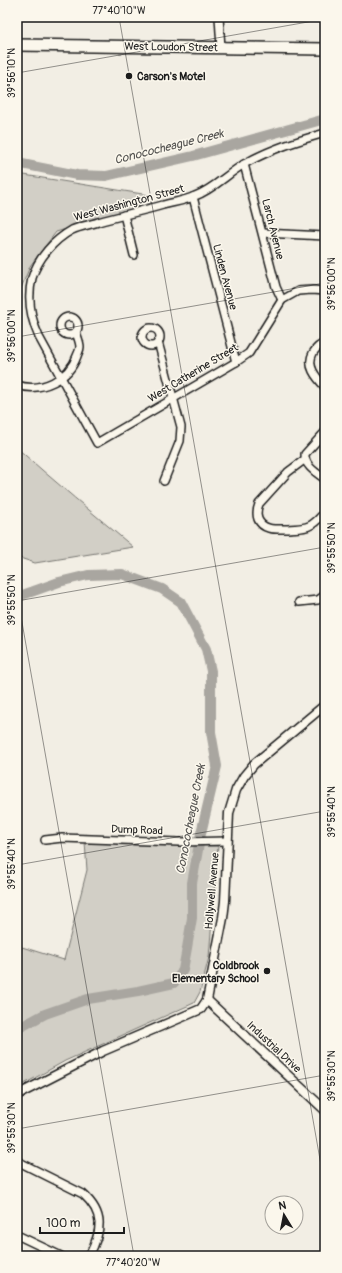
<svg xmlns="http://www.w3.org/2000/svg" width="342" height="1273" font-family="Pangolin,sans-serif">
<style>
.green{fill:#d2cfc6;stroke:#777671}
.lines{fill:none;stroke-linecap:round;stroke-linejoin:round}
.river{stroke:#a9a6a0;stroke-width:10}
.minor-casing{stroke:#1c1c1c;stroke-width:10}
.tertiary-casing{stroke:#1c1c1c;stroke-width:11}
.trunk-casing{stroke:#1c1c1c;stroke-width:14}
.minor{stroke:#fbf7ec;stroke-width:7}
.tertiary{stroke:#fbf7ec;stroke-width:8}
.trunk{stroke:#fbf7ec;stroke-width:11}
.ticks{fill:none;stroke:#1c1c1c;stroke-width:1;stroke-opacity:0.45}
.poi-dot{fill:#1c1c1c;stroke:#fbf7ec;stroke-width:1.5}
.labels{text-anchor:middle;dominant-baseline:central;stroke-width:3;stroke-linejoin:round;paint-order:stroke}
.street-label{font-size:11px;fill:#1c1c1c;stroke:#fbf7ec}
.poi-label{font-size:11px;font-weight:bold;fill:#1c1c1c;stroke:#fbf7ec;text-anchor:start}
.water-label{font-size:12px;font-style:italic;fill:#545351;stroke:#fbf7ec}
.neatline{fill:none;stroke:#1c1c1c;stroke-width:1.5}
.ticks-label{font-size:10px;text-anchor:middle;fill:#1c1c1c}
</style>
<rect width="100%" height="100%" fill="#f2eee4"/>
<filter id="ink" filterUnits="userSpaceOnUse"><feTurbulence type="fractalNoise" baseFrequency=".025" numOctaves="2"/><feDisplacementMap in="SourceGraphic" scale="8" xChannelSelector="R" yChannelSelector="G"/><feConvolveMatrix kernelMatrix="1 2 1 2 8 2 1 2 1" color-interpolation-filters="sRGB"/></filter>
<g filter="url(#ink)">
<g class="green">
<path d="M17,175h7l125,20 2,9 -95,28 -26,34 -12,30 -1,1z"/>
<path d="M17,448c38,34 77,66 116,99l-98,16 -18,-6z"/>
<path d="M85,842l133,4 -9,111 -9,35 -6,11 -129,58 -48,27v-126l5,-15 42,13 23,-90z"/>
</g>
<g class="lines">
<g class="river">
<path d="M17,163l60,12 29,1 87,-20 132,-37"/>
<path d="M17,597l42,-15 29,-7 34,-1 40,15 19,13 25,47 5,22v61l6,34 -16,67 -9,50v35l-5,30 -4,22 -9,13 -36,8 -50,8 -43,15 -28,15"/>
</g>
<defs>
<g id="minor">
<path d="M219,17l2,31"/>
<path d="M325,133c-28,8 -54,16 -79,30 -18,10 -32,26 -51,33 -10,5 -22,6 -32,9 -22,6 -43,11 -65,17 -8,3 -18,4 -26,8 -18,10 -34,28 -40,48 -5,21 -2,39 7,59l58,106 139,-81 13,-9 33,-53 16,-9 14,-1 13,1"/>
<path d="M244,164l32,123 6,13"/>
<path d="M193,197l43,165"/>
<path d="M124,215l10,40"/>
<path d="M263,233l62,3"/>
<circle cx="69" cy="326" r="9"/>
<circle cx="151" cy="337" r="9"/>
<path d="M158,342l23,85 -1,14 -16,40"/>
<path d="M325,343c-6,2 -9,5 -12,10 -7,13 3,24 12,34"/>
<path d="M17,385c24,8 52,-6 60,-29 1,-3 3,-6 3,-9 0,-5 -3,-11 -4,-15"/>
<path d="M325,432l-20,22c-1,12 12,19 20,25"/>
<path d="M304,460l-16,12 -29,32c-2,5 -3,9 -1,15 5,12 19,10 30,10 7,-1 15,0 21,-3 7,-3 11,-9 16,-14"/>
<path d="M299,602l19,-2 7,-5"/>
<path d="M45,840l17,-2 117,4 48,-1"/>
<path d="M17,1161l66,33c22,20 19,37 6,62"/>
<path d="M17,1235l44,21"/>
</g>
<g id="tertiary">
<path d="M207,1000l118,110"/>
<path d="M17,1095l86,-44 98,-42 6,-9 16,-82 2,-17 4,-88 7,-23 8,-14 10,-12 71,-59"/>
</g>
<path id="trunk" d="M17,45l308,4"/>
</defs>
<use href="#minor" class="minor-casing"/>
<use href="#tertiary" class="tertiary-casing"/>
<use href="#trunk" class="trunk-casing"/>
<use href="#minor" class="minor"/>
<use href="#tertiary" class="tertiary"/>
<use href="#trunk" class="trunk"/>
</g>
</g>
<path class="ticks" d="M119,17l206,1171M322,17l3,19M17,73l308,-54M17,337l308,-54M17,594l117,662M17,601l308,-54M17,865l308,-54M17,1129l308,-54"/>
<g class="poi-dot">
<circle cx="129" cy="76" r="4"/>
<circle cx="267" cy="971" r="4"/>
</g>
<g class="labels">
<g class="street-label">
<text transform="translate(171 47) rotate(1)">West Loudon Street</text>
<text transform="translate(129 203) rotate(-15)">West Washington Street</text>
<text transform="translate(273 229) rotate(76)">Larch Avenue</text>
<text transform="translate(225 277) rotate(75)">Linden Avenue</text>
<text transform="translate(193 373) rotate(-31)">West Catherine Street</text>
<text transform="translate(137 830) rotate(2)">Dump Road</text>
<text transform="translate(212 891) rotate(-85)">Hollywell Avenue</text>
<text transform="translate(274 1047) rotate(43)">Industrial Drive</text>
</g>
<g class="poi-label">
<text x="137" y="76">Carson's Motel</text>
<text x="259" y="965" text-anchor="end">Coldbrook<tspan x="259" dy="13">Elementary School</tspan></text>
</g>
<g class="water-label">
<text transform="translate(169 147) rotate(-14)">Conococheague Creek</text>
<text transform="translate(191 819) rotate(-79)">Conococheague Creek</text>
</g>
</g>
<rect width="342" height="1273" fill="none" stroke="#fbf7ec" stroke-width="44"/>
<g transform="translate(284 1215) rotate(350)"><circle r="19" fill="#fbf7ec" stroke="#a29f99"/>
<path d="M0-3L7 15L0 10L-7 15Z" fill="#1c1c1c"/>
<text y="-6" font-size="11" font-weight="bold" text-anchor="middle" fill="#1c1c1c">N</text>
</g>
<path d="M40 1227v6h84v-6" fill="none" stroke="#1c1c1c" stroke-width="2"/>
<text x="46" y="1227" font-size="12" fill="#1c1c1c" stroke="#fbf7ec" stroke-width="3" paint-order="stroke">100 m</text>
<rect x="22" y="22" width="298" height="1229" class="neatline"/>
<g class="ticks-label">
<text x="119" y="14">77°40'10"W</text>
<text transform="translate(11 73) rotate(-90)" y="4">39°56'10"N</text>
<text transform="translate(331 284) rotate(-90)" y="4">39°56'00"N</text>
<text transform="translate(11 336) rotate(-90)" y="4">39°56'00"N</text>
<text transform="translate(331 548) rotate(-90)" y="4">39°55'50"N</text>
<text transform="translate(11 600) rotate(-90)" y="4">39°55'50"N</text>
<text transform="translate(331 812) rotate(-90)" y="4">39°55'40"N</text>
<text transform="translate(11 864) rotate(-90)" y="4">39°55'40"N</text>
<text transform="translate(331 1076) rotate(-90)" y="4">39°55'30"N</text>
<text transform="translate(11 1128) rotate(-90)" y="4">39°55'30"N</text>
<text x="133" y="1266">77°40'20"W</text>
</g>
</svg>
